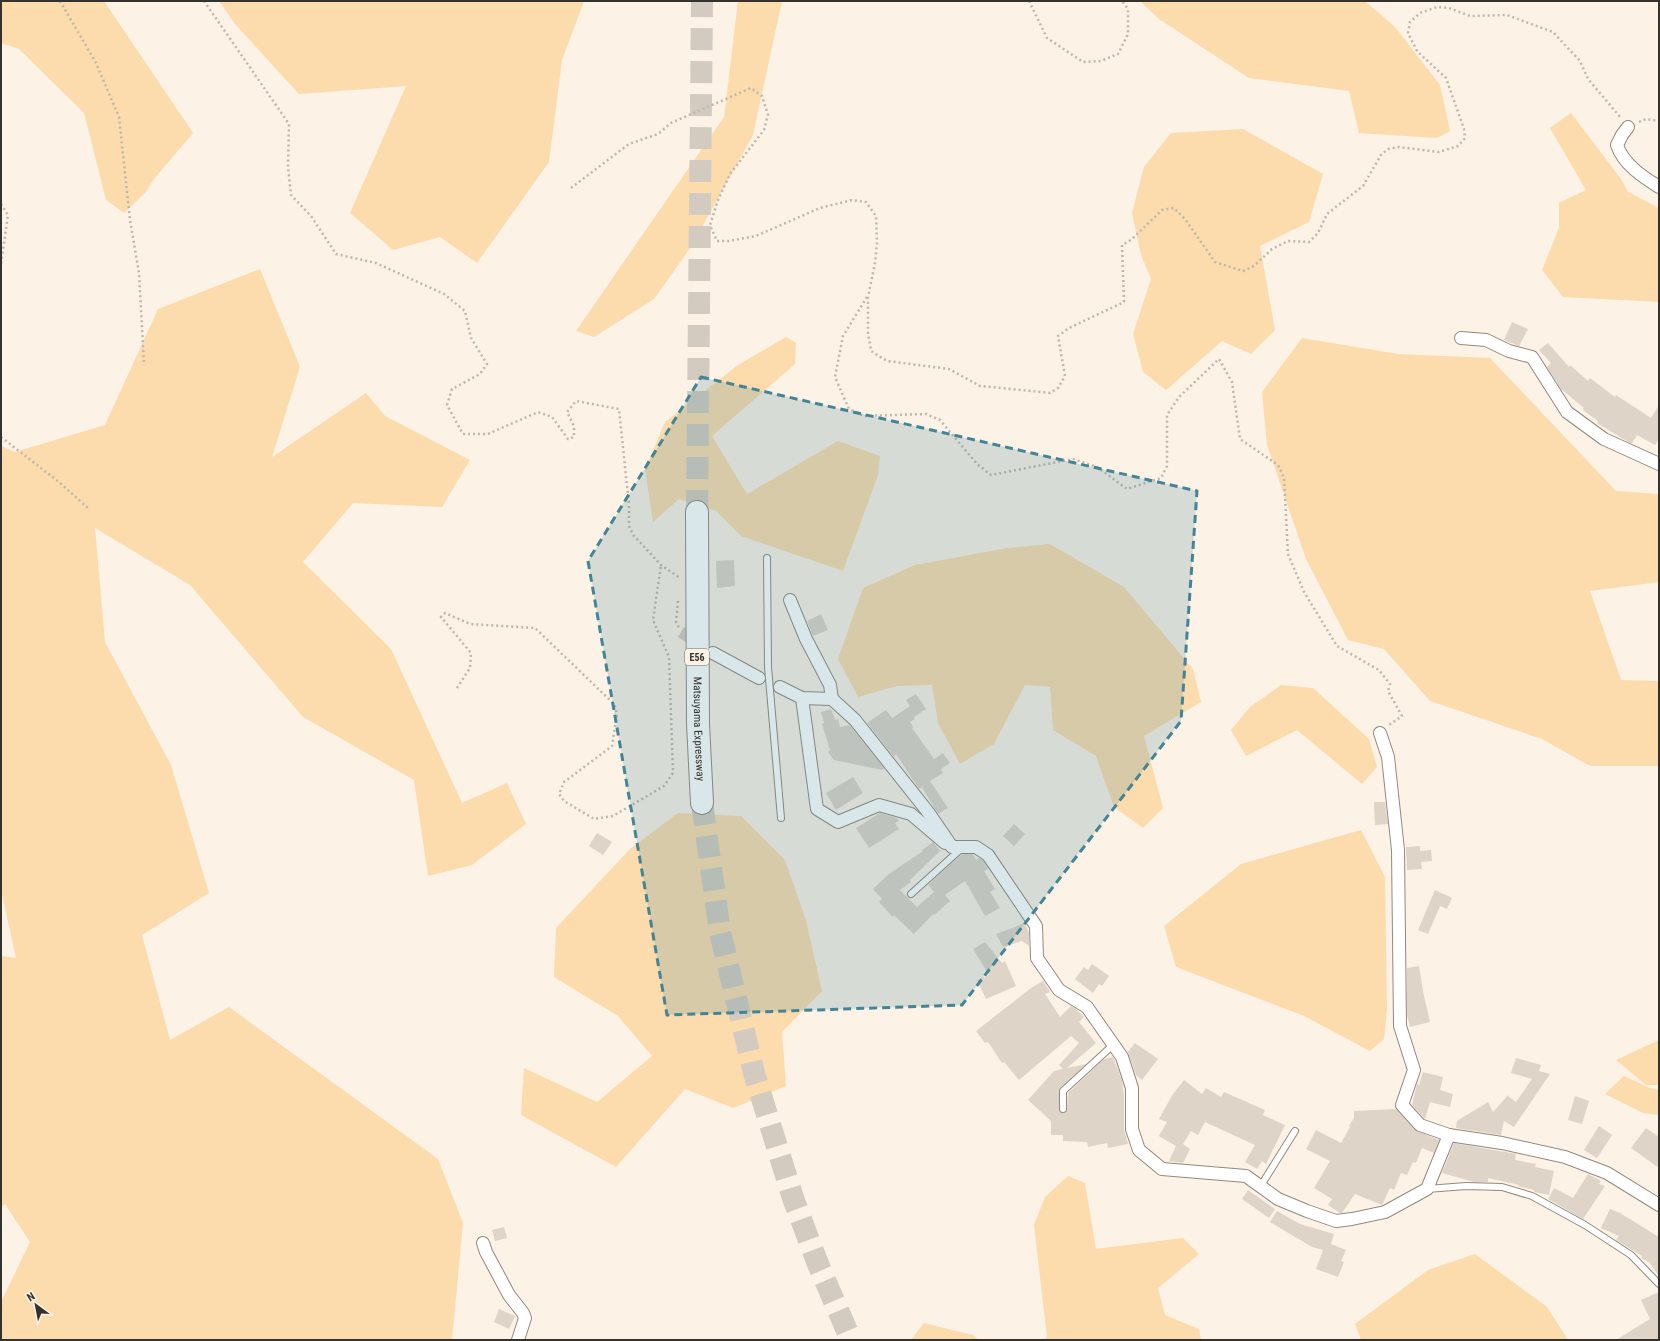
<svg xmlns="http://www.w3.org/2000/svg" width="1660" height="1341" font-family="'Roboto Condensed',sans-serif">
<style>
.green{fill:#fcdbad}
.building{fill:#ded4c7}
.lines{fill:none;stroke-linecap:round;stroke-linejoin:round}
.street-tunnel{stroke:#d4cbc0;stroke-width:12;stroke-dasharray:12 6;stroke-linecap:butt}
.highway-tunnel{stroke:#d4cbc0;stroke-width:22;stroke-dasharray:22 11;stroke-linecap:butt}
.lane-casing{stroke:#93897d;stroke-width:8}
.street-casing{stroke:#93897d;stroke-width:14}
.highway-casing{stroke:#93897d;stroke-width:24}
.path{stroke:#bfb7ac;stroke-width:2.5;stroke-dasharray:2 3;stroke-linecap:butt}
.lane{stroke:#fff;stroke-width:6}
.street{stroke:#fff;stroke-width:12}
.highway{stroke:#fff;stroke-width:22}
.marked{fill:#438596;fill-opacity:0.2;stroke:#438596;stroke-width:3;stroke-dasharray:8 5;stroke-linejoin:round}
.labels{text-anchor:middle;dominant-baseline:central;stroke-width:3;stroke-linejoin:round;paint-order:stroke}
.shield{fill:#fcf2e5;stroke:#716b64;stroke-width:1}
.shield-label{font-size:10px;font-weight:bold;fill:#35312c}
.street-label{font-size:11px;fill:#35312c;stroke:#fcf2e5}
</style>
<rect width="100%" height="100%" fill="#fcf2e5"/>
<g class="green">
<path d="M1,1h103l89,132 -39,46 -9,14 -21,20 -18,-13 -22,-87 -65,-64 -18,-6z"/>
<path d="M219,1h365l-22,59 -13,102 -72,101 -37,-26 -47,13 -43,-37 56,-127 -107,8 -64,-70z"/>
<path d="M738,1h44l-29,134 -62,112 -37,52 -60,38 -18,-6 148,-214z"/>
<path d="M1140,1h225l30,26 45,58 10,46 -13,7 -78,-5 -10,-42 -100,-13 -90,-59z"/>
<path d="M1571,113l50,66 7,13 31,16v94l-96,-5 -21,-27 17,-42v-25l27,-13 -36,-62z"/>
<path d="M1243,129l80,45 -14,48 -49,24 15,84 -24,24 -29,-13 -56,49 -23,-18 -10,-38 18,-55 -10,-24 -9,-42 12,-46 27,-34z"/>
<path d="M260,269l40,98 -28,90 94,-64 19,23 85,44 -28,47 -89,-4 -50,59 88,87 71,154 45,-20 19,41 -54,41 -44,11 -14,-96 -111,-63 -113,-132 -95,-57 10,114 66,123 38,128 -67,42 28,105 59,-33 209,152 25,64 -11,117h-451v-38l29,-60 -25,-38 -4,3v-251l15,2 -15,-68v-444l14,6 90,-27 53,-116z"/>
<path d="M786,337l10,6 -1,21 -83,72 35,58 91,-53 42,15 -2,19 -35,96 -102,-35 -25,-25 -37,-12 -26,23 -8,-53 20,-47 73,-57z"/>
<path d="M1302,338l96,16 92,4 126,133 43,3v88l-69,9 31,89 38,1v85h-69l-48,-27 -112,-38 -46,-52 -36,-9 -42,-81 -39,-114 -5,-53z"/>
<path d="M1050,544l74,43 69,82 8,33 -57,34 19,72 -20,20 -29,-21 -18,-51 -43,-26 -3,-43 -25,-2 -31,59 -34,20 -22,-41 -6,-38 -35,1 -39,11 -20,-38 25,-71 52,-23 92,-17z"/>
<path d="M1281,685l32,3 56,51 8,28 -15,17 -65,-54 -51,26 -15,-26 19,-23z"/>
<path d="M678,813l63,3 44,44 21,60 16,71 -40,41 4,54 -53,22 -48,-19 -69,78 -95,-52 3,-47 73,34 55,-46 -34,-40 -64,-39 2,-49 75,-80z"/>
<path d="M1361,830l24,47 2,132 -3,30 -14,12 -66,-35 -128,-49 -12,-41 77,-62z"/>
<path d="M1659,1040v45h-13l-30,-25z"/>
<path d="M1624,1076l26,12 9,2v25l-16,-2 -38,-19z"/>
<path d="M1068,1176l17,7 11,66 87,-11 16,16 -41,34 7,27 34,14 2,11h-158l4,-3 -13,-112 11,-28z"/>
<path d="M1475,1254l72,53 21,33h-207l-6,-16 73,-54z"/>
<path d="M924,1323l49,12 6,5h-68z"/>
</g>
<g class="building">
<path d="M1512,322l16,7 -9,17 -15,-6z"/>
<path d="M1548,343l21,24 1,-2 18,16 2,-3 25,19 1,-2 35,23 8,-13v34l-4,6 -18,-10 -5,8h-2l-33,-20 1,-2 -15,-11 1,-2 -23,-19 -14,-22 4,-4 -12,-13z"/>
<path d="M734,560l1,26 -18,2 -1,-27z"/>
<path d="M821,614l7,16 -15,6 -6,-15z"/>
<path d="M916,694l10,15 -12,8 1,2 -5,3 3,5 -1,1 22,31 9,-6 7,10 -9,6 2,4 -13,8 18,27 -10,6 -16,-27 -3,2 -23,-35 -2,3 -27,-34 19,-13 6,8 18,-12 -4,-6z"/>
<path d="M831,709l4,11 3,-1 2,8 10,-2 34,43 -2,2 -48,-10 -6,-8 2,-2 -8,-26 2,-1 -3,-11z"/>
<path d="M853,777l10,16 -27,17 -10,-17z"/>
<path d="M1374,802h11l3,22 -13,1z"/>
<path d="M880,813l17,5 2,3 -4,2 4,6 -30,19 -13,-20z"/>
<path d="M1014,824l11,10 -11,12 -11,-10z"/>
<path d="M597,833l15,9 -9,13 -14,-9z"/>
<path d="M933,842l7,9 -30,29 1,2 -11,8 17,17 17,-15 -6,-7 29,-27 6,-4h10l3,6 3,-2 4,2 5,9 -4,2 11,18 -5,3 10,16 -15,8 -20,-35 -20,14 5,6 -16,14 -1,-1 -19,20 -20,-19 -1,2 -14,-15 3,-3 -9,-10 16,-15 34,-23 -1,-1z"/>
<path d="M1420,846v5l11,-1 1,11 -11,1 1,7 -15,1 -1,-23z"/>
<path d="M1435,890l17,8 -5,11 -7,-3 -12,28 -10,-4z"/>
<path d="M1025,923l4,10v13l-7,-5 -19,6 -7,-13z"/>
<path d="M985,942l17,21 3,-2 11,25 -30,13 -9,-19 12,-5 -16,-26z"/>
<path d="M1092,964l17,12 -7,10 -3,-2 -6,9 -18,-14 9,-12 4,3z"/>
<path d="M1419,966l4,25 7,31 -20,5 -3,-12v-47z"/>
<path d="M1043,981l7,11 -5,2 15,23 11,-11 5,3 8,8 -5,5 17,21 -29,25 19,-4 -27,25v22l4,2 4,-2 1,-18 36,-34 9,-2 9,23 2,16v33l4,15 -20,4 -1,-5 -19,4 -1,-5 -24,-1v-6h-12v-14l-23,-21 26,-29 9,-2 -4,-4 20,-22 -8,-7 -52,44 -15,-18 -2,1 -14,-21 -3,1 -9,-12 55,-43z"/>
<path d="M1135,1043l23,16 -16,21 -6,-5 -8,-23z"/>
<path d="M1516,1058l25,7 -2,6 11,3 -36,53 -10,-6 -3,14 -45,-7 1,-7 31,-19 5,10 16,-18 -1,2 8,6 16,-23 -21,-6z"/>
<path d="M1423,1072l20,5 -3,13 13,4 -3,13 -20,-5 -5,17 -13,-14 5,-21 2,1z"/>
<path d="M1184,1080l18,14 4,-6 15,9 3,-5 41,18 -2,5 22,10 -19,39 -4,-3 -5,8 -12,-7 10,-17 -50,-23 -7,13 -7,-4 -8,13 7,5 -7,14 -14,-2 7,-15 -17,-10 8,-14 -8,-3 14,-25z"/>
<path d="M1575,1096l14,5 -7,23 -14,-4z"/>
<path d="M1396,1109l19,21 24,10 -5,13 -12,-5 -6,15 -3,-1 -6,13 -6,-2 -7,17 -4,-2 -8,17 -27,-11 -13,19h-2l-12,-8 4,-6 -18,-11 16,-27 -24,-12 10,-19 25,13 9,-16 -1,-1 5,-8v-7z"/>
<path d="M1599,1126l13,9 -15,23 -13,-8z"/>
<path d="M1646,1128l13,9v31l-28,-20z"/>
<path d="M1454,1143l62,11 -1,6 21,4 -1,3 19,4 -5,24 -15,-3v-2l-16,-4 1,-1 -31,-7v4h-14l-32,-9z"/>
<path d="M1588,1174l13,7 -2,3 6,2 -22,33 -35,-20 6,-11 19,10z"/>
<path d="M1248,1190l27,19 -6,9 -27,-19z"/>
<path d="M1610,1209l10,4 39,24v39l-10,-14 -8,-4 1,-2 -26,-16 3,-4 -18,-8z"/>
<path d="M1277,1211l23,13 34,10 -3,10 15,6 -5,11 3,1 -6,15 -22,-8 7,-19 -11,-3 -42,-25z"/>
<path d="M504,1227l3,11 -12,3 -3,-11z"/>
<path d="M1659,1292v48h-43l34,-21 -9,-19z"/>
<path d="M499,1309l16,7 -6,13 -15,-7z"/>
</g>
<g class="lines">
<path class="street-tunnel" d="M681,632l19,12"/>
<g class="highway-tunnel">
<path d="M697,512l5,-511"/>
<path d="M702,803l18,129 34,141 39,125 25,66 33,76"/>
</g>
<defs>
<g id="lane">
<path d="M767,558l1,109 13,151"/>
<path d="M911,894l51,-46"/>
<path d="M1063,1109v-18l50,-46"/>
<path d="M1260,1187l35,-56"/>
<path d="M1427,1189l39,-3 36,1 30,9 53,29 46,30 28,29"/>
</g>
<g id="street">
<path d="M1628,127l-6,8 -5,10c6,19 26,32 42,42"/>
<path d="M1461,338l25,2 23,11 23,6 35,55 37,27 55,25"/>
<path d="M790,600l16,39 24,46 2,14"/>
<path d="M713,653l46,25"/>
<path d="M780,687l22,11 30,1 23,21 73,92 24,35h24l12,8 48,71 1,32 22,32 28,17 35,50 10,31v41l7,21 23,19 84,7 32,23 29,12 29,10 16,-2 33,-7 42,-23 22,-54 53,8 63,14 42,16 52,32"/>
<path d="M802,698l15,111 21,13 41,-17 32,9 34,29"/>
<path d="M1380,733l8,24 10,93 2,176 14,44 -12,35 18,20 29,10"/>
<path d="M483,1243l3,9 23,43 14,18 2,5 -7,22"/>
</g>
<g id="highway">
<path id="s1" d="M697,512l1,212 4,79"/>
</g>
</defs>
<use href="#lane" class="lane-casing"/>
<use href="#street" class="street-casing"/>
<use href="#highway" class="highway-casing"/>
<g class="path">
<path d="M60,1l36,62 23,54 11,103 9,53 5,91"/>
<path d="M204,1l85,123 -1,43 3,28 20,21 25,38 40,9 68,31 21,17 6,27 16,26 -7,10 -28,15 -5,16 16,29h25l50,-22 14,5 16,22 6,-2v-11l-7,-14 9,-11 43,8 10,96v21l5,10 27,29 19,13"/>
<path d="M1029,1l18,37 36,24 18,-1 17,-7 10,-20v-25l-6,-8"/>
<path d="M1639,122l7,-3 13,2"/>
<path d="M571,188l58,-44 29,-10 13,-11 80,-35 11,8 6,19 -4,15 -34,44 -12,26 -8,25 7,16h12l27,-5 64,-28 32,-8 14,2 10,14 1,27 -2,20 -7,34v36l3,18 16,10 62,8 31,17 70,7 8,-5 7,-12 -7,-40 11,-8 55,-26 -2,-57 9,-5 31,-30 12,-2 11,11 30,43 28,9 11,-5 18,-17 16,-8 21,1 9,-9 9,-19 36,-28 18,-31 7,-6 11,-2 40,5 19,-6 7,-8 -1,-9 -18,-51 -29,-27 -9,-18 2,-11 10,-9 17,-6 12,1 21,8 37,-1 46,17 27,29 8,18 33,39"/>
<path d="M1,204l7,11 -7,49"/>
<path d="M867,297l-24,39 -8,41 14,32 15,7 62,-2 14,6 37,44 14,11 82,-16 24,8 30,22 34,-11 6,-12v-51l12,-18 40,-38 13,23 8,57 38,26 6,13 4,76 16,38 33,54 42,24 11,14 -2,7 14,25 -13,9"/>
<path d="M1,437l58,45 30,27"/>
<path d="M678,601l-2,21 3,6"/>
<path d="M457,688l13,-20 1,-15 -30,-36 4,-4 25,11 65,4 79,76 3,10 -5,32 -48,36 -5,12 5,7 30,18 19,-3 51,-30 9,-13 -4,-116 -16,-37 8,-55"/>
</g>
<use href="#lane" class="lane"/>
<use href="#street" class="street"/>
<use href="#highway" class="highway"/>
</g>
<path class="marked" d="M701,377l496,114 -16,230 -219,284 -295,10 -79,-454z"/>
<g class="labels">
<rect class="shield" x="685" y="649" width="24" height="16" rx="3"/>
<g class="shield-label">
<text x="697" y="657">E56</text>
</g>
<g class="street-label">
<text stroke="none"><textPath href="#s1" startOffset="217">Matsuyama Expressway</textPath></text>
</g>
</g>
<rect width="1660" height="1341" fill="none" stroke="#35312c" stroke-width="4"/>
<g transform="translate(36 1305) rotate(328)" stroke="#fcf2e5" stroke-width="3" paint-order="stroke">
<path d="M0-3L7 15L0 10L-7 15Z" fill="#35312c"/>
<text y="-6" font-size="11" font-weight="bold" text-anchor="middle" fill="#35312c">N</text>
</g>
</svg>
